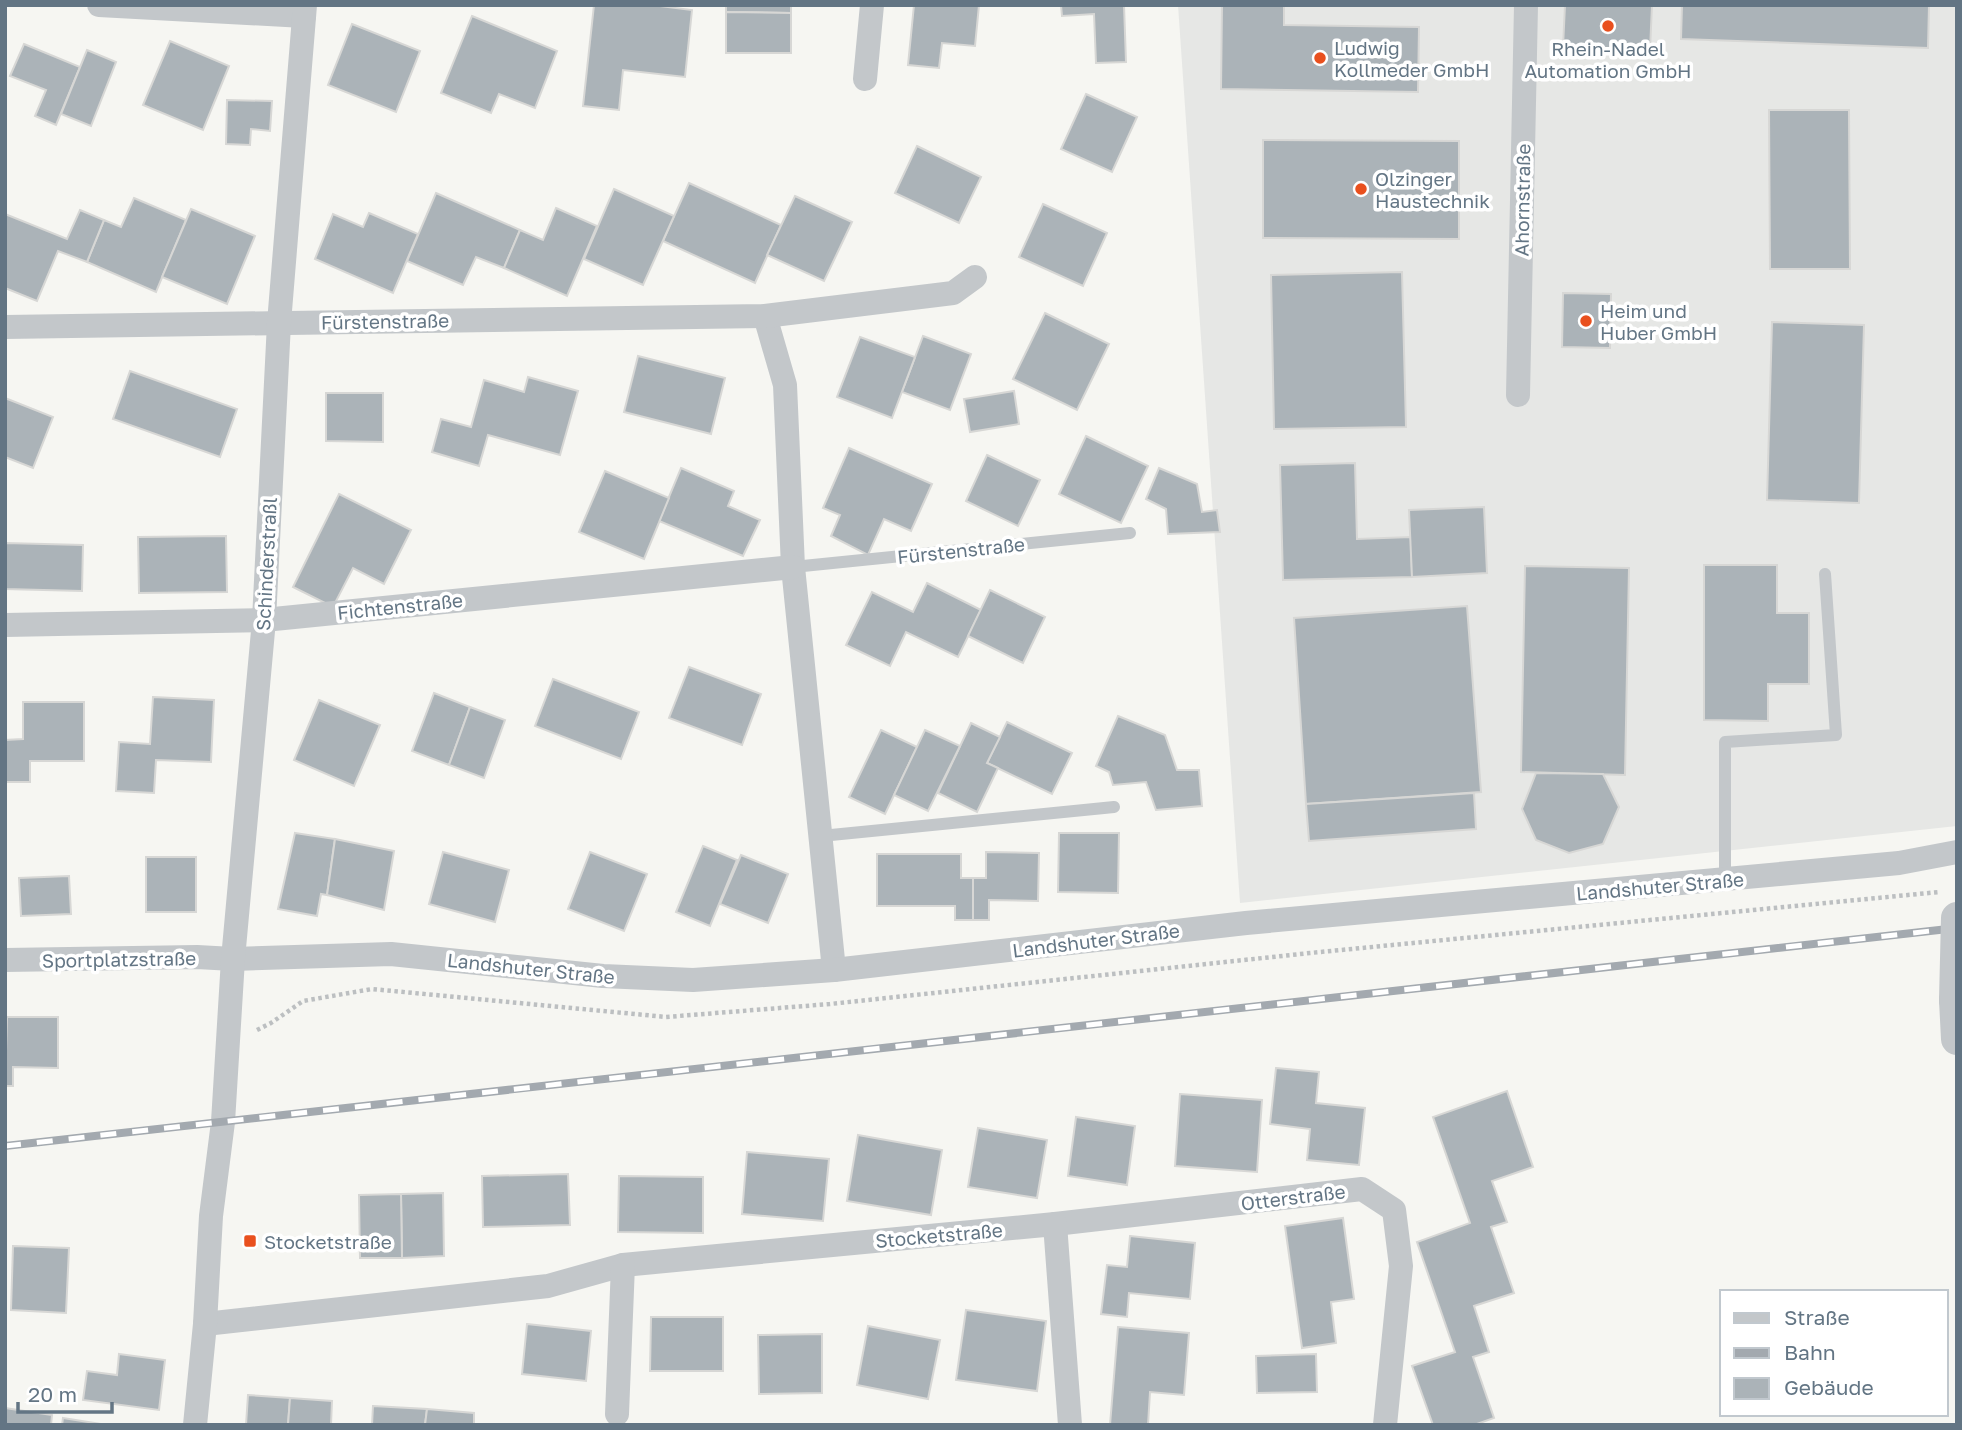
<svg xmlns="http://www.w3.org/2000/svg" width="1962" height="1430" font-family="'Golos Text',sans-serif">
<style>
.built{fill:#e6e7e5}
.building{fill:#abb3b8;stroke:#d7d7d5;stroke-width:2}
.lines{fill:none;stroke-linecap:round;stroke-linejoin:round}
.path{stroke:#bcbfc1;stroke-width:4.5;stroke-dasharray:3.5 3.5;stroke-linecap:butt}
.service{stroke:#c3c7ca;stroke-width:12}
.minor{stroke:#c3c7ca;stroke-width:24}
.tertiary{stroke:#c3c7ca;stroke-width:32}
.rail-casing{stroke:#a3a9af;stroke-width:8}
.rail{stroke:#fff;stroke-width:5;stroke-dasharray:16;stroke-linecap:butt}
.tertiary-bridge{stroke:#c3c7ca;stroke-width:32}
.poi-dot{fill:#e9501e;stroke:#fff;stroke-width:2.5}
.labels{text-anchor:middle;dominant-baseline:central;stroke-width:7;stroke-linejoin:round;paint-order:stroke}
.poi-label{font-size:19px;fill:#637584;stroke:#fff;text-anchor:start}
.street-label{font-size:19px;fill:#637584;stroke:#fff}
</style>
<rect width="100%" height="100%" fill="#f6f6f2"/>
<path class="built" d="M1178,5h779v821l-717,77z"/>
<g class="building">
<path d="M594,5h58l40,5 -7,67 -62,-7 -4,40 -36,-4z"/>
<path d="M726,5h65v8l-65,-1z"/>
<path d="M914,5h65l-4,41 -33,-3 -3,25 -31,-3z"/>
<path d="M1061,5h63l2,57 -30,1 -2,-49 -32,2z"/>
<path d="M1222,5h62v20l135,2 -1,65 -197,-3z"/>
<path d="M1565,5h87l-2,45 -87,-3z"/>
<path d="M1682,5h247l-1,43 -247,-9z"/>
<path d="M726,12l65,1v40h-65z"/>
<path d="M472,16l85,35 -22,57 -36,-14 -8,19 -50,-20z"/>
<path d="M352,24l68,27 -24,61 -68,-27z"/>
<path d="M170,41l59,25 -26,64 -60,-25z"/>
<path d="M24,44l56,23 -24,58 -21,-9 11,-26 -36,-14z"/>
<path d="M87,50l29,12 -25,64 -30,-12z"/>
<path d="M1086,94l51,23 -25,55 -51,-23z"/>
<path d="M227,100l45,1 -2,30 -19,-2 -1,16 -24,-1z"/>
<path d="M1769,110h80l1,159h-80z"/>
<path d="M1263,140l196,1v98l-196,-1z"/>
<path d="M917,146l64,31 -22,46 -64,-30z"/>
<path d="M689,183l92,42 -26,58 -92,-42z"/>
<path d="M614,189l60,27 -31,69 -59,-26z"/>
<path d="M436,193l84,37 -16,38 -28,-11 -13,28 -56,-24z"/>
<path d="M795,196l57,26 -28,59 -57,-26z"/>
<path d="M134,198l52,22 -30,72 -69,-30 17,-42 17,7z"/>
<path d="M1043,204l64,29 -24,53 -64,-29z"/>
<path d="M556,208l41,18 -30,70 -63,-28 16,-38 23,10z"/>
<path d="M191,209l64,27 -28,68 -65,-27z"/>
<path d="M80,210l24,10 -17,42 -29,-11 -21,50 -32,-13v-74l62,25z"/>
<path d="M369,213l49,21 -25,59 -78,-34 18,-45 30,13z"/>
<path d="M1402,272l4,155 -132,2 -3,-154z"/>
<path d="M1563,293l48,1 -1,54 -48,-1z"/>
<path d="M1045,313l64,31 -32,66 -64,-31z"/>
<path d="M1772,322l92,3 -5,178 -92,-3z"/>
<path d="M923,336l48,18 -21,56 -48,-18z"/>
<path d="M860,337l55,20 -23,61 -55,-21z"/>
<path d="M638,356l87,22 -14,56 -87,-22z"/>
<path d="M130,371l107,38 -17,48 -107,-38z"/>
<path d="M528,377l50,14 -18,64 -72,-20 -9,31 -47,-14 9,-33 30,8 13,-47 40,12z"/>
<path d="M1014,391l5,33 -49,8 -6,-33z"/>
<path d="M326,393h57v49l-57,-1z"/>
<path d="M5,398l48,19 -20,51 -28,-11z"/>
<path d="M1086,436l62,30 -27,57 -62,-29z"/>
<path d="M849,448l83,36 -21,47 -27,-12 -16,36 -37,-19 9,-21 -17,-7z"/>
<path d="M987,455l53,25 -22,46 -52,-25z"/>
<path d="M1355,463l2,76 54,-2 1,40 -129,3 -3,-115z"/>
<path d="M681,468l53,23 -6,15 32,14 -17,36 -84,-35z"/>
<path d="M1159,468l38,16 5,28 15,-2 3,22 -52,2 -2,-25 -20,-10z"/>
<path d="M605,471l64,27 -25,61 -65,-27z"/>
<path d="M339,494l72,36 -27,54 -31,-16 -20,39 -40,-20z"/>
<path d="M1484,507l3,66 -75,4 -3,-67z"/>
<path d="M226,536l1,56 -88,1 -1,-56z"/>
<path d="M5,543l78,2 -1,46 -77,-2z"/>
<path d="M1704,565h73v48h32v71h-41v37l-64,-1z"/>
<path d="M1525,566l104,2 -4,207 -104,-3z"/>
<path d="M927,583l54,27 -23,47 -52,-25 -16,34 -44,-21 26,-53 41,20z"/>
<path d="M990,590l55,27 -22,46 -55,-27z"/>
<path d="M1467,606l14,186 -175,12 -12,-186z"/>
<path d="M689,667l72,27 -19,51 -73,-27z"/>
<path d="M553,679l86,33 -18,47 -86,-33z"/>
<path d="M434,693l36,14 -21,58 -37,-14z"/>
<path d="M153,697l61,3 -3,62 -55,-2 -2,33 -38,-2 3,-49 31,2z"/>
<path d="M319,700l61,25 -26,61 -60,-26z"/>
<path d="M23,702h61v59h-54v21h-25v-42l18,-1z"/>
<path d="M470,707l35,13 -21,58 -35,-13z"/>
<path d="M1118,716l47,19 12,35h22l3,36 -46,4 -10,-28 -33,3 -4,-13 -13,-6z"/>
<path d="M1007,722l65,31 -20,41 -65,-31z"/>
<path d="M971,723l29,14 -13,26 11,5 -21,44 -39,-19z"/>
<path d="M881,730l36,17 -32,67 -36,-17z"/>
<path d="M925,730l35,16 -32,65 -34,-16z"/>
<path d="M1536,773l67,1 16,33 -16,37 -34,9 -33,-13 -14,-31z"/>
<path d="M1474,793l2,36 -167,12 -3,-37z"/>
<path d="M295,833l40,6 -8,56 -6,-1 -4,22 -39,-7z"/>
<path d="M1059,833h60l-1,60 -60,-1z"/>
<path d="M335,839l59,12 -10,59 -57,-15z"/>
<path d="M703,846l34,14 -27,66 -34,-14z"/>
<path d="M443,852l66,18 -14,52 -66,-18z"/>
<path d="M590,852l57,22 -23,57 -56,-22z"/>
<path d="M986,852l53,1 -1,48 -49,-1v20h-16v-42h13z"/>
<path d="M877,854h84v24h12v42h-18v-14h-78z"/>
<path d="M741,855l47,19 -20,49 -48,-19z"/>
<rect x="146" y="857" width="50" height="55"/>
<path d="M69,876l2,38 -50,2 -2,-38z"/>
<path d="M7,1017h51v51l-45,-1v19h-8z"/>
<path d="M1276,1068l43,4 -3,31 49,5 -6,57 -52,-5 3,-31 -40,-5z"/>
<path d="M1507,1091l26,76 -41,14 15,41 -16,5 23,66 -40,13 15,46 -16,5 21,61 -20,7h-41l-21,-59 43,-14 -38,-110 53,-19 -37,-106z"/>
<path d="M1180,1094l82,6 -5,72 -82,-6z"/>
<path d="M1076,1117l59,9 -8,59 -59,-9z"/>
<path d="M978,1128l69,12 -10,58 -69,-11z"/>
<path d="M858,1135l84,15 -11,65 -84,-14z"/>
<path d="M747,1152l82,7 -6,62 -81,-7z"/>
<path d="M568,1174l2,51 -87,2 -1,-51z"/>
<path d="M619,1176l84,1v56l-85,-1z"/>
<path d="M443,1193l1,63 -42,2 -1,-64z"/>
<path d="M401,1194l1,64h-42l-1,-63z"/>
<path d="M1343,1218l11,81 -23,3 5,41 -34,5 -17,-122z"/>
<path d="M1130,1236l65,7 -5,56 -61,-6 -2,24 -26,-3 6,-49 20,2z"/>
<path d="M13,1246l56,2 -3,65 -55,-3z"/>
<path d="M966,1310l80,11 -9,70 -81,-11z"/>
<path d="M651,1317h72v54h-73z"/>
<path d="M527,1324l64,7 -5,50 -64,-7z"/>
<path d="M868,1326l72,14 -12,59 -71,-14z"/>
<path d="M1118,1327l71,6 -5,62 -34,-3 -2,33h-38z"/>
<path d="M822,1334v59l-63,1 -1,-59z"/>
<path d="M119,1354l46,6 -6,50 -76,-10 4,-29 30,4z"/>
<path d="M1316,1354l1,38 -60,1 -1,-37z"/>
<path d="M248,1395l42,3 -2,27h-42z"/>
<path d="M290,1398l42,3 -1,24h-43z"/>
<path d="M373,1406l54,3 -2,16h-53z"/>
<path d="M5,1408l47,7 -1,10h-46z"/>
<path d="M427,1409l47,4v12h-49z"/>
<path d="M63,1418l44,7h-45z"/>
</g>
<g class="lines">
<path class="path" d="M257,1030l14,-7 32,-22 69,-12 294,28 164,-13 480,-51 629,-61"/>
<g class="service">
<path d="M793,567l337,-34"/>
<path d="M821,836l293,-29"/>
<path d="M1725,880v-138l111,-7 -11,-161"/>
</g>
<g class="minor">
<path d="M99,5l205,11"/>
<path d="M865,79l7,-74"/>
<path d="M765,316l20,69 8,182 41,403"/>
<path d="M5,327l760,-11 188,-23 22,-16"/>
<path d="M1518,395l8,-390"/>
<path d="M5,625l259,-5 529,-53"/>
<path d="M5,960l192,-3 36,2 158,-5 212,22 90,4 141,-10 412,-47 653,-60 58,-11"/>
<path d="M1055,1224l307,-35 32,21 7,56 -16,159"/>
<path d="M205,1324l343,-38 75,-21 432,-41 15,201"/>
<path d="M617,1414l6,-149"/>
<path d="M195,1425l10,-101 6,-108 12,-94 10,-163 31,-339 15,-297 26,-318"/>
</g>
<path class="tertiary" d="M1955,1000l2,39"/>
<defs>
<path id="rail" d="M5,1146l1952,-218"/>
</defs>
<use href="#rail" class="rail-casing"/>
<use href="#rail" class="rail"/>
<path class="tertiary-bridge" d="M1955,1000l2,-82"/>
</g>
<g class="poi-dot">
<circle cx="1608" cy="26" r="7"/>
<circle cx="1320" cy="58" r="7"/>
<circle cx="1361" cy="189" r="7"/>
<circle cx="1586" cy="321" r="7"/>
<rect x="243" y="1234" width="14" height="14" rx="3.5"/>
</g>
<g class="labels">
<g class="poi-label">
<text x="1334" y="47">Ludwig<tspan x="1334" dy="22">Kollmeder GmbH</tspan></text>
<text x="1608" y="48" text-anchor="middle">Rhein-Nadel<tspan x="1608" dy="22">Automation GmbH</tspan></text>
<text x="1375" y="178">Olzinger<tspan x="1375" dy="22">Haustechnik</tspan></text>
<text x="1600" y="310">Heim und<tspan x="1600" dy="22">Huber GmbH</tspan></text>
<text x="264" y="1241">Stocketstraße</text>
</g>
<g class="street-label">
<text transform="translate(1522 200) rotate(-89)">Ahornstraße</text>
<text transform="translate(385 321) rotate(-1)">Fürstenstraße</text>
<text transform="translate(961 550) rotate(-6)">Fürstenstraße</text>
<text transform="translate(266 564) rotate(-87)">Schinderstraßl</text>
<text transform="translate(400 606) rotate(-6)">Fichtenstraße</text>
<text transform="translate(1660 886) rotate(-5)">Landshuter Straße</text>
<text transform="translate(1096 940) rotate(-7)">Landshuter Straße</text>
<text transform="translate(119 959) rotate(-1)">Sportplatzstraße</text>
<text transform="translate(531 968) rotate(6)">Landshuter Straße</text>
<text transform="translate(1293 1197) rotate(-7)">Otterstraße</text>
<text transform="translate(939 1235) rotate(-5)">Stocketstraße</text>
</g>
</g>
<rect width="1962" height="1430" fill="none" stroke="#637584" stroke-width="14"/>
<rect x="1720" y="1290" width="228" height="126" fill="#ffffff" stroke="#c1c8ce" stroke-width="2"/>
<rect x="1734" y="1313" width="35" height="10" fill="#c3c7ca" stroke="#c1c8ce" stroke-width="2"/>
<text x="1784" y="1325" font-size="21" fill="#637584">Straße</text>
<rect x="1734" y="1348" width="35" height="10" fill="#a3a9af" stroke="#c1c8ce" stroke-width="2"/>
<text x="1784" y="1360" font-size="21" fill="#637584">Bahn</text>
<rect x="1734" y="1378" width="35" height="21" fill="#abb3b8" stroke="#c1c8ce" stroke-width="2"/>
<text x="1784" y="1395" font-size="21" fill="#637584">Gebäude</text>
<path d="M18 1402v10h94v-10" fill="none" stroke="#637584" stroke-width="3.5"/>
<text x="28" y="1402" font-size="21" fill="#637584" stroke="#ffffff" stroke-width="5" paint-order="stroke">20 m</text>
</svg>
